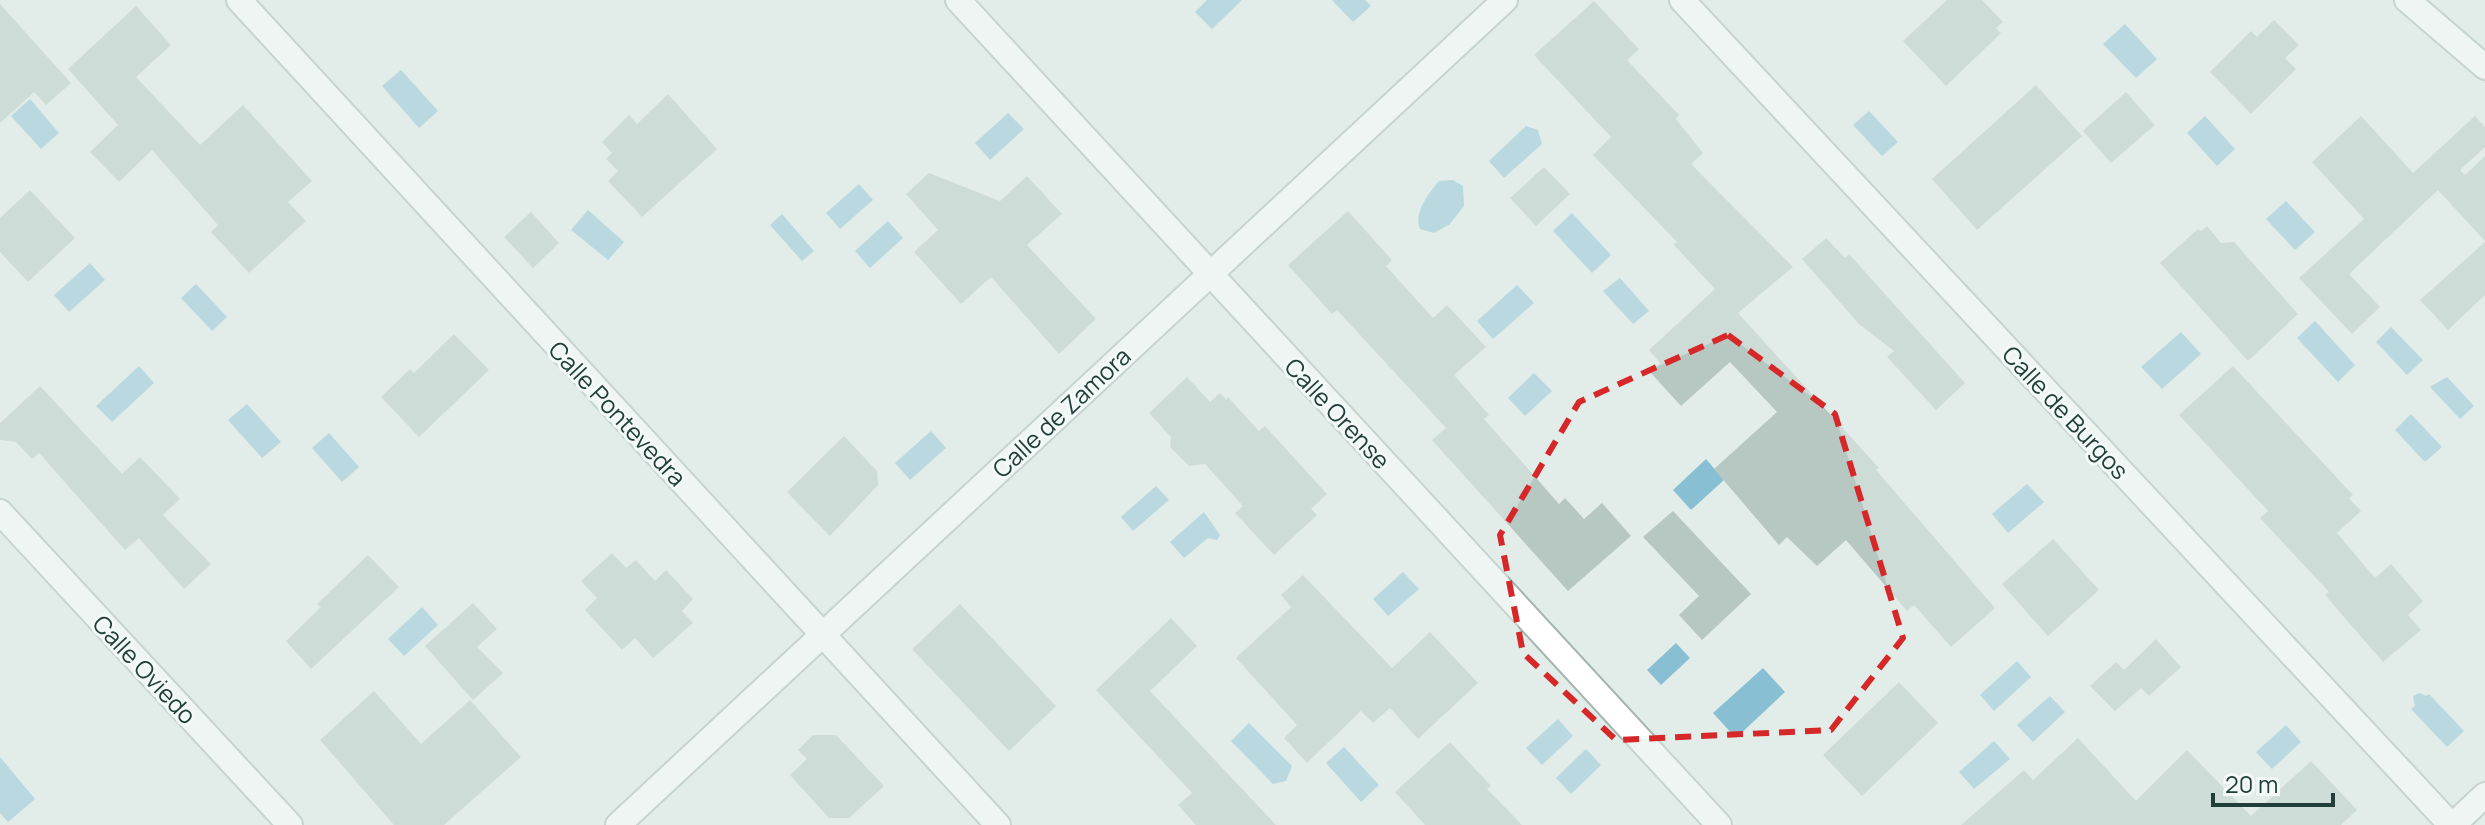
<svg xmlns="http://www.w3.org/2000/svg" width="2485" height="825" font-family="Manrope,sans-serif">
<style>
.water{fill:#88bfd3}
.building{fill:#b7c7c2}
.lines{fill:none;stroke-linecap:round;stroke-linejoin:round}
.street-casing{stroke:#a4b5b1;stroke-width:28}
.street{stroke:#fff;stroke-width:24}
.marked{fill:none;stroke:#d62828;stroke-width:6;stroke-dasharray:16 10;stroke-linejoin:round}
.labels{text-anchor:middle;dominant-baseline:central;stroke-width:6;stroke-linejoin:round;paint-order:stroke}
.street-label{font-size:24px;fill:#213e3a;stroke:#f3f9f6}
</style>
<rect width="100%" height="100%" fill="#e2ede9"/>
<g class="water">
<path d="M1207,0h35l-30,29 -17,-17z"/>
<path d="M1332,0h33l6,6 -18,16z"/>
<path d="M2125,24l32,35 -21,19 -33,-34z"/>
<path d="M401,70l37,41 -19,17 -37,-42z"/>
<path d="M30,99l29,34 -18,16 -30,-33z"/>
<path d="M1869,111l29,31 -16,14 -29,-31z"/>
<path d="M1008,113l16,16 -34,31 -15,-17z"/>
<path d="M2205,116l30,33 -18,17 -30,-33z"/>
<path d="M1526,126l12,4 4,14 -38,34 -15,-17z"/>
<path d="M1453,180l10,6 1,20 -14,18 -16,9 -14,-4c-7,-16 9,-36 19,-48z"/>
<path d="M859,184l14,16 -33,29 -14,-16z"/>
<path d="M2286,201l29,31 -20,18 -29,-31z"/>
<path d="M588,210l36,32 -16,18 -37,-30z"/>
<path d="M1572,213l39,42 -19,18 -39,-42z"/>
<path d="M782,214l32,37 -12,10 -32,-36z"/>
<path d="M888,221l15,17 -33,30 -15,-17z"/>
<path d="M90,263l15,17 -36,32 -15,-17z"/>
<path d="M1620,278l29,33 -16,13 -30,-33z"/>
<path d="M196,284l31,33 -15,14 -31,-33z"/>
<path d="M1517,285l17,18 -41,36 -16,-18z"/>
<path d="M2315,321l40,44 -17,17 -41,-44z"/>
<path d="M2391,327l32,33 -16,15 -31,-33z"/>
<path d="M2181,332l20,22 -39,35 -21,-22z"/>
<path d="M139,366l15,17 -42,39 -16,-16z"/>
<path d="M1534,373l18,18 -27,25 -17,-18z"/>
<path d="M2447,377l27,29 -14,13 -30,-32z"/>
<path d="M247,404l34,38 -19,16 -34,-38z"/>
<path d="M2411,414l31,33 -17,15 -30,-32z"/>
<path d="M931,431l15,17 -36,32 -15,-17z"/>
<path d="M329,433l30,34 -17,15 -30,-34z"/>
<path d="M1706,459l18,21 -33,30 -18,-20z"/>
<path d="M2027,484l17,18 -36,31 -16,-19z"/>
<path d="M1156,486l13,14 -36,31 -12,-14z"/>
<path d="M1204,512l16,23 -3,5 -9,-2 -24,20 -14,-16z"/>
<path d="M1403,572l16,17 -31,27 -15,-17z"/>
<path d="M422,607l16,18 -34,31 -16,-17z"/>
<path d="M1676,643l14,15 -29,27 -14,-15z"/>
<path d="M2017,661l14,16 -37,34 -14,-16z"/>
<path d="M1763,668l22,24 -49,46 -23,-25z"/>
<path d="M2420,693l6,3 3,-2 35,37 -17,16 -36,-38 4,-3 -2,-10z"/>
<path d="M2050,696l15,16 -32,30 -16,-17z"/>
<path d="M1558,719l15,17 -31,29 -16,-17z"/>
<path d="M1249,723l43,43 -6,15 -13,3 -42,-43z"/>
<path d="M2286,725l15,17 -29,27 -16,-17z"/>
<path d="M1994,741l16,18 -36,30 -15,-17z"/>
<path d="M1344,747l35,38 -18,17 -35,-39z"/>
<path d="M1586,749l15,16 -30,29 -15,-16z"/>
<path d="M0,757l35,42 -27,23 -8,-9z"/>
</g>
<g class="building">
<path d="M1947,0h35l21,22 -7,6 5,5 -55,53 -43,-45z"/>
<path d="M1594,1l45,48 -12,11 52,55 -3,4 27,34 -12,11 102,103 -55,46 141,155 -3,2 119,138 -44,39 -37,-42 -7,6 -61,-71 -29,26 -30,-29 -8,8 -65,-76 63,-57 -47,-50 -49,44 -31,-34 10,-9 -11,-13 66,-61 -42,-45 4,-2 -84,-87 18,-18 -77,-82z"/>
<path d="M0,4l71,79 -25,22 -12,-13 -34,31z"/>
<path d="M136,6l35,39 -35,32 64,68 43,-40 69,76 -24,21 18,19 -57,52 -38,-41 7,-7 -66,-75 -33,32 -29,-30 28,-27 -50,-56z"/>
<path d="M2274,20l25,25 -14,13 11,11 -45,45 -41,-42 41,-41 6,6z"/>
<path d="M2036,85l46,51 -105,94 -45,-51z"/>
<path d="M2126,92l29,33 -44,38 -28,-32z"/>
<path d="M668,94l49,55 -75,68 -34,-36 10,-10 -12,-12 6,-6 -10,-11 27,-27 8,9z"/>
<path d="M2361,116l52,57 62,-57 10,11v20l-25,23 5,5 20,-19v85l-47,-51 -89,84 31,33 -28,27 -53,-56 65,-59 -52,-57z"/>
<path d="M1544,167l26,27 -34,32 -26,-28z"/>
<path d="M929,173l71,28 27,-25 35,38 -35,31 69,74 -37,35 -68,-77 -30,27 -47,-52 24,-22 -32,-36z"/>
<path d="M30,190l45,48 -47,44 -28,-30v-34z"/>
<path d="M1348,211l44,49 -6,6 47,52 14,-13 39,42 -32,28 35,40 -5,4 75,85 6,-6 19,21 18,-16 29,33 -63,55 -136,-151 14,-12 -109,-118 -5,4 -44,-49z"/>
<path d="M531,212l28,31 -26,25 -29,-31z"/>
<path d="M2207,226l14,17 13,-1 64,72 -50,47 -88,-98 38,-34 3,2z"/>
<path d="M1826,238l19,20 4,-4 116,129 -29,27 -49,-53 7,-6 -35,-27 -57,-65z"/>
<path d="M2485,242v53l-37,35 -28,-30z"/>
<path d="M454,334l35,36 -70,67 -38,-40 29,-28 4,4z"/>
<path d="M2233,366l120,129 -4,3 12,13 -24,22 38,45 16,-14 32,37 -15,14 13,15 -38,32 -58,-67 4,-3 -69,-74 8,-7 -89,-96z"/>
<path d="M1187,377l23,25 10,-9 7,7 1,-3 31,34 6,-5 62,68 -16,15 6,6 -43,40 -39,-42 8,-7 -38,-42 -16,2 -19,-19 1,-10 -22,-24z"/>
<path d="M40,386l82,88 18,-17 40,42 -17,16 48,49 -27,25 -45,-51 -14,12 -86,-97 -7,6 -16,-17 -16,-2v-17z"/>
<path d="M844,436l33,35 1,14 -48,51 -43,-44z"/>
<path d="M1673,511l78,83 -49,46 -23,-25 20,-19 -56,-59z"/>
<path d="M2053,539l46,51 -51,46 -46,-52z"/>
<path d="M612,553l14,15 10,-8 19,21 11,-11 27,29 -11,12 11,12 -40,35 -18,-20 -13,12 -37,-40 12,-12 -16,-17z"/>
<path d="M368,555l31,32 -88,82 -25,-28 35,-34 -4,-3z"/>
<path d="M1303,575l89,93 38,-36 48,51 -60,56 -28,-31 -17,15 -12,-12 -54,52 -23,-25 13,-13 -61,-67 55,-51 -10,-12z"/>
<path d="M473,603l24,26 -20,18 26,26 -30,27 -48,-54z"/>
<path d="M960,604l96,102 -47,45 -97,-102z"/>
<path d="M1171,618l26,28 -47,45 126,134h-80l-18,-20 14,-12 -96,-103z"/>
<path d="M2156,639l25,28 -32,29 -8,-8 -26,23 -25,-25 26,-24 8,8z"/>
<path d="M1899,682l39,41 -76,73 -39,-41z"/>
<path d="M374,691l47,53 49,-44 51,57 -77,68h-50l-74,-85z"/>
<path d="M813,735h23l48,51 -35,32h-20l-39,-43 17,-16 -9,-9z"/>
<path d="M2078,738l58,63 51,-51 64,66 60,-55 46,49 -16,15h-380l63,-55 9,10z"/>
<path d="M1450,742l41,44 -4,3 35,36h-97l-30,-33z"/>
</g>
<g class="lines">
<defs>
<g id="street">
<path d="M239,0l759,825"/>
<path d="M958,0l761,825"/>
<path d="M1682,0l769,825"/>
<path d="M2407,0l78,67"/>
<path d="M0,512l290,313"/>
<path d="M618,825l887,-825"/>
<path d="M2453,825l32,-30"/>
</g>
</defs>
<use href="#street" class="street-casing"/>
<use href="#street" class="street"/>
</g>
<path d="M0 0H2485V825H0ZM1728,335l107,79 68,224 -72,92 -215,10 -93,-87 -23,-118 79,-133z" fill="#e2ede9" fill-opacity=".55" fill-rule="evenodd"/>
<path class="marked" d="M1728,335l107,79 68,224 -72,92 -215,10 -93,-87 -23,-118 79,-133z"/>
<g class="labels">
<g class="street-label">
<text transform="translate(1061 412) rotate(-43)">Calle de Zamora</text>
<text transform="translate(2066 412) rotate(47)">Calle de Burgos</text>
<text transform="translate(618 413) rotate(47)">Calle Pontevedra</text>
<text transform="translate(1338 413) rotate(47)">Calle Orense</text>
<text transform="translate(145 669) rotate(47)">Calle Oviedo</text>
</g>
</g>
<path d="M2213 793v12h120v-12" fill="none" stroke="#213e3a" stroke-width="4"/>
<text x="2225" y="793" font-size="24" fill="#213e3a" stroke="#f3f9f6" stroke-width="6" paint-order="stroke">20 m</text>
</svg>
